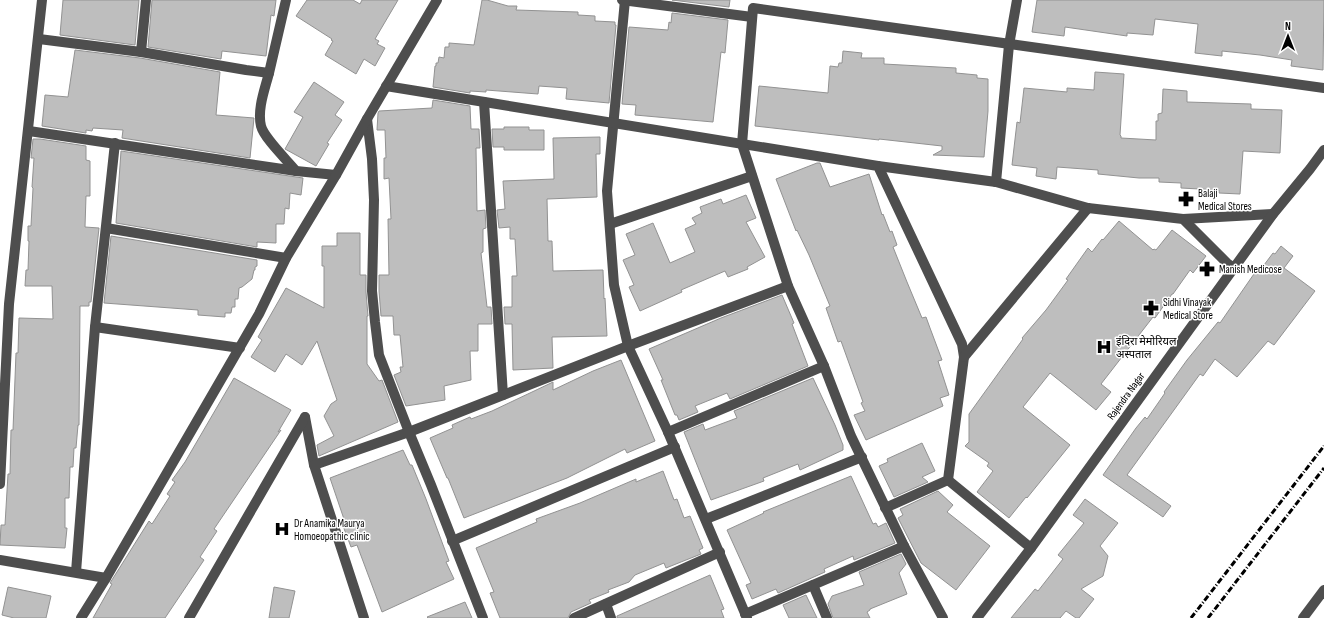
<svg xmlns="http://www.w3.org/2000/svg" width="1324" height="618" font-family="'Sofia Sans Condensed','Noto Sans Devanagari',sans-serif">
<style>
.building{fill:#bebebe;stroke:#929292}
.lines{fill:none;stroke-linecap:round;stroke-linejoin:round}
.minor{stroke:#4e4e4e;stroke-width:10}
.rail{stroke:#000;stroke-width:3;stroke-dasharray:6 2 1 2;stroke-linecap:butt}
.labels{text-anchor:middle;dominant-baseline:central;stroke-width:3;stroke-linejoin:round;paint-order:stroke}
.poi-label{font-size:11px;fill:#000;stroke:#fff;text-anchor:start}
.street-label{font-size:11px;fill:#000;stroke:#fff}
</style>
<rect width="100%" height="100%" fill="#fff"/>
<g class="building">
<path d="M63,0h76l-4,45 -75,-10z"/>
<path d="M152,0h124l-2,16 -3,-1 -5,41 -44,-5 -1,8 -73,-12z"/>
<path d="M307,0h46l7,4 2,-4h36l-23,39 4,2 -2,3 8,4 -10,18 -11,-7 -8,15 -31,-19 8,-14 -2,-1 1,-1 -36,-23z"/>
<path d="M482,0h5l21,6h9l-1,4 62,2v3l17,1v5l20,1v3h1l-7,78 -43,-4 1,-11 -28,-2 -1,8 -52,-4v2l-16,-1v2l-37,-6 2,-21h1v-3h2l1,-6 5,1 1,-11h4v-4l25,2z"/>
<path d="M672,0h58l-1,7z"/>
<path d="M1037,0h287l-1,70 -32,-4 1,-6 -32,-5 -38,-4v5l-27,-3 3,-29 -43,-5 -2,16 -26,-2v3l-62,-9 -1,9 -32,-4z"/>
<path d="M672,13l56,7 -3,33 -4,-1 -8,70 -78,-7 1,-10 -14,-1 7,-77 39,3 1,-8 2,1z"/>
<path d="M75,50l65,8 80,14 -4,43 38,3 -4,40 -128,-20 1,-8 -30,-2 -1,3 -6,-1v3l-44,-7 3,-31 23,2z"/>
<path d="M843,51l19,2 -1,5h23v6l72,4v5l21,2v3l11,1v32l-4,46 -51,-2 9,-5v-4l-63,-7v1l-124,-14 4,-40 69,7 2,-27 8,1 1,-4h3z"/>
<path d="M1095,72l29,2 -4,61 1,1v2l35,2v-19h2v-7l4,-1 1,-24 24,2v11l64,2v5l31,1 -2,43 -37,-2 -3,43 -21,-1v-3l-38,-2v-5l-22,-1v-4h-20l-41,-4v-4l-41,-3 -1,12 -20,-3 1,-8 -25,-3 5,-43 3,1 4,-35 43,4v-4l27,2z"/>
<path d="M314,82l30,20 -9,13 7,5 -15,23 2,1 -13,22 -31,-17 18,-32 -9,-5z"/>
<path d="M433,100l37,6 1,23h8l1,19h-4l1,63 8,-1 1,18 -3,1v23l-2,1 6,54h4l1,17h-14v27h-8l1,29 -27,6 1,14 -39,6 -12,-31 7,-3 -1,-5h3l-3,-32h-6l-1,-19h-12l-2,-25v-16h10l-1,-56h3l-2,-41 -5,1v-21h2l-1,-28h-8l1,-17 1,-2 53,-3z"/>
<path d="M504,127h25v3h15v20h-40v-3h-11l-1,-18h12z"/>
<path d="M600,137v17h-4l1,43 -50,2 1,42h4l1,30 50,-1 1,29 1,-1 2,38 -55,1 1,31 -40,2 -1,-46h-7l-1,-17h8v-31h5l-2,-37h-5v-12l-11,1 -2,-18 8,-1 -2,-28 51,-2 -1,-41z"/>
<path d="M33,139h7l46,7v14l4,1v35h-4l-1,31 14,1 -8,74h-2v4h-9l-1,119h-1l-2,23h-2l-1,19h-3l-1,31h-4v30h2l-2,20 -65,-3 1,-20h4l3,-51h2l1,-44h2l3,-77h2l1,-35 34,1 -1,-33h-27l1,-16h2l1,-29h-1v-15h3l2,-38 -1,-1 2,-29h-3z"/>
<path d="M121,151l182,27 -2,17 -11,-2 -1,16 -4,-1 -1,16h-8v19l-19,-1v5l-141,-24z"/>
<path d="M817,163h3l10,24 39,-13 13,41 1,-1 7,18 2,-1 5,14 -4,2 14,35 15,36 4,-1 4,11 12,32 -4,1 11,34 -9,3 3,8 -77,34 -12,-25 11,-4 -4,-8 2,-1 -22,-61 -3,1 -12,-34 4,-2 -21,-51 -12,-25 -1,1 -20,-52z"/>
<path d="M746,195l10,23 -10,4 19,35 -18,10 1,2 -20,8 -3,-6 -44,19 1,2 -42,19 -11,-24 5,-2 -11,-25 12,-5 -9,-21 27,-11 17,40 25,-11 -10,-23 11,-5 -4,-6 10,-5 -2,-6 21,-8 2,5z"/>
<path d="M1119,221l34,29 1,-1 2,1 16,-20 34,26 -13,17 -3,-3 -17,24h-1l-17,24 -2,-1 -52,67 10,8 -15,18 -46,-37 -27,34 47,38 -43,53 -1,-1 -17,21 -32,-26 16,-21 -6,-5 2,-3 -24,-17 4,-4v-28l54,-75 -1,-1 24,-28 22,-30 -2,-1 22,-31 4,4 10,-13 1,1z"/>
<path d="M337,233h23v42h6v17l2,24h-1v48l12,17 3,-1 16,42 -79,34 -2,-11 17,-9 -10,-20 7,-12 6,-4 -20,-59 -15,24 -16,-11 -11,18 -24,-15 11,-17 -4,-3 28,-49 38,20v-42h-2v-20h15z"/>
<path d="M111,236l146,24v6l-2,1v3h-1l-2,9 -10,8 -3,1 -1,11h-3v8h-3l-1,6h-6v4l-27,-2v-5l-94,-7z"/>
<path d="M1281,246l12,10 -9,12 31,23 -41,54 -6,-4 -31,36 -22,-18 -12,17 -3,-2 -73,101 44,31 -8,11 -60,-42 33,-47 9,-11 2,2 18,-26 -1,-1 23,-32 31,-38 2,1 36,-52 2,2 15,-20 2,1z"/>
<path d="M782,295l12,28 -2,1 16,42 -78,33 -3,-6 -32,13 3,6 -19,8 -2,-5h-2l-14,-35h2l-14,-31 72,-31z"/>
<path d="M621,360l34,81 -28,12 -2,-4 -58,29 -103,40 -16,-40h-1l-17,-40 23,-10 -1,-3 18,-8 1,2 21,-8 59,-28 2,-1v8l40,-19z"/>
<path d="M234,378l57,32 -13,22 3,-2 -67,99 3,2 -17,26 4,3 -39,58h-72l19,-34 -2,-1 12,-19 27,-43 3,3 18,-28 -3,-2 8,-12 -3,-2 13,-18z"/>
<path d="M813,378l22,47 8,20v5l-43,20 -2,-6 -35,14 1,3 -53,19 -27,-68 19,-8 2,6 32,-12 -3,-7z"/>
<path d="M922,443l13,28 -13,6 6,5 -34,15 -15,-31 9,-4 -1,-3z"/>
<path d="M403,450l7,15h2l14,34 23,62 -3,1 8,17 -72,33 -25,-67 -6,2 -8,-21 3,-1 -16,-47z"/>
<path d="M663,471l11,29 3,-1 7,19 6,-2 13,32 -4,2 2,4 -35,14 -2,-5 -29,12 -6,7 -21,8 1,2 -20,8 2,3 -20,9 -3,6h-68l-10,-25 4,-1 -18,-44 61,-26 -1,-3 44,-16 56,-24v3z"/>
<path d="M851,476l22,48 3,-1 2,4 8,-4 9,20 -41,17 -1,-4 -29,13 1,3 -47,21 -2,-4 -24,10 -6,-14 5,-2 -24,-53 37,-17 -1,-1z"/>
<path d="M938,491l15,14 -6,7 43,34 -34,44 -35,-27 -23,-45 5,-3 -3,-6z"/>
<path d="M1085,499l33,24 -18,23 8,10 -5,20 -22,13 13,10 -15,19h-3l-10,-7 -6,7h-49l24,-29 3,2 25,-32 -5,-4 26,-32 -11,-8z"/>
<path d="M901,554l5,10 -7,9 8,21 -37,15v1l-3,2 3,6h-37l-5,-14 4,-8 32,-11 -5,-13z"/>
<path d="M710,575l14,34 -3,1 3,8h-107v-2z"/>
<path d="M8,587l43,9 -5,22h-32l-12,-3z"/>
<path d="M274,587l21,4 -6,27h-20z"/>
<path d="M806,595l11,23h-28l-6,-13z"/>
<path d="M465,602l7,16h-44l-1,-1z"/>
</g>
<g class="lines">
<g class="minor">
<path d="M622,0l130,17"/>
<path d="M625,0l-18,191 7,94 14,61 40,86 79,186"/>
<path d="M39,39l102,13 105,18 23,3c-4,16 -12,36 -8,53 3,12 26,34 35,45l40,4"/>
<path d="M141,52l5,-52"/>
<path d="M269,73l17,-73"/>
<path d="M386,86l492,80 84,178 2,13 -16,123 -63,28"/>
<path d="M484,102l19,293"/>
<path d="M367,119l5,40 2,41 -2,91 3,31 4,33 30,77 219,-86 160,-60"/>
<path d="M29,131l267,40"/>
<path d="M878,166l118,16 92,26 95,11 45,45 6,4"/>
<path d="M996,182l13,-137 8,-45"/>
<path d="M1183,219l90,-5"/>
<path d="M610,224l142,-48"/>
<path d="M106,228l180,30"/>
<path d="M95,327l145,21"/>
<path d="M964,357l124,-149"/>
<path d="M305,417l9,48"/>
<path d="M668,432l156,-66"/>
<path d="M948,480l83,68"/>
<path d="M0,484l9,-180 33,-304"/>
<path d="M706,519l156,-62"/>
<path d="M452,541l223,-94"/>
<path d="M0,560l106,18"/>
<path d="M76,572l19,-245 20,-184"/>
<path d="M813,585l14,33"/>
<path d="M606,604l5,14"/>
<path d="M745,614l159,-68"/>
<path d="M81,618l25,-40 153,-264 27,-56 50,-83 31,-56 70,-119"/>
<path d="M189,618l116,-201"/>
<path d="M364,618l-50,-153 95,-33 22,53 52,133"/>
<path d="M574,618l146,-66"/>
<path d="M943,618l-39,-72 -53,-110 -27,-70 -36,-80 -46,-142 11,-136 571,80"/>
<path d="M977,618l54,-70 242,-334 37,-45 14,-19"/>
<path d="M1303,618l21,-28"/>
</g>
<g class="rail">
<path d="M1191,618l133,-172"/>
<path d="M1208,618l116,-150"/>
</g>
</g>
<defs>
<symbol id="pharmacy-bare" viewBox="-9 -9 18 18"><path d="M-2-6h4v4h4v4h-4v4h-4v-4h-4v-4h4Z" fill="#000" stroke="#fff" stroke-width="2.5" paint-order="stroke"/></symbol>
<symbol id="hospital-bare" viewBox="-9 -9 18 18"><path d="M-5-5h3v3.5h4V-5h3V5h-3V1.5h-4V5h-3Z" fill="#000" stroke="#fff" stroke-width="2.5" paint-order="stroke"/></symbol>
</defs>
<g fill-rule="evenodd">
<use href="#pharmacy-bare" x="1175" y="188" width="22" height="22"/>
<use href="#pharmacy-bare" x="1196" y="258" width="22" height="22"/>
<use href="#pharmacy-bare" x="1140" y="297" width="22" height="22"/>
<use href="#hospital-bare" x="1093" y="336" width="22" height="22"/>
<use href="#hospital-bare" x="271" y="518" width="22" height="22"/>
</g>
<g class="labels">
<g class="poi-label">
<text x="1198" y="193">Balaji<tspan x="1198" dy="13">Medical Stores</tspan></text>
<text x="1219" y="269">Manish Medicose</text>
<text x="1163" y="302">Sidhi Vinayak<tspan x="1163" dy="13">Medical Store</tspan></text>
<text x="1116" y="341">इंदिरा मेमोरियल<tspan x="1116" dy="13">अस्पताल</tspan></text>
<text x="294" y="523">Dr Anamika Maurya<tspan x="294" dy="13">Homoeopathic clinic</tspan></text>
</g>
<g class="street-label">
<text transform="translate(1126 396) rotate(-54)">Rajendra Nagar</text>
</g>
</g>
<g transform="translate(1288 36)" stroke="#ffffff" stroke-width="3" paint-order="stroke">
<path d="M0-3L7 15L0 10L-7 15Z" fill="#000000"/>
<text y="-6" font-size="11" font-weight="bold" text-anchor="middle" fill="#000000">N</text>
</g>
</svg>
